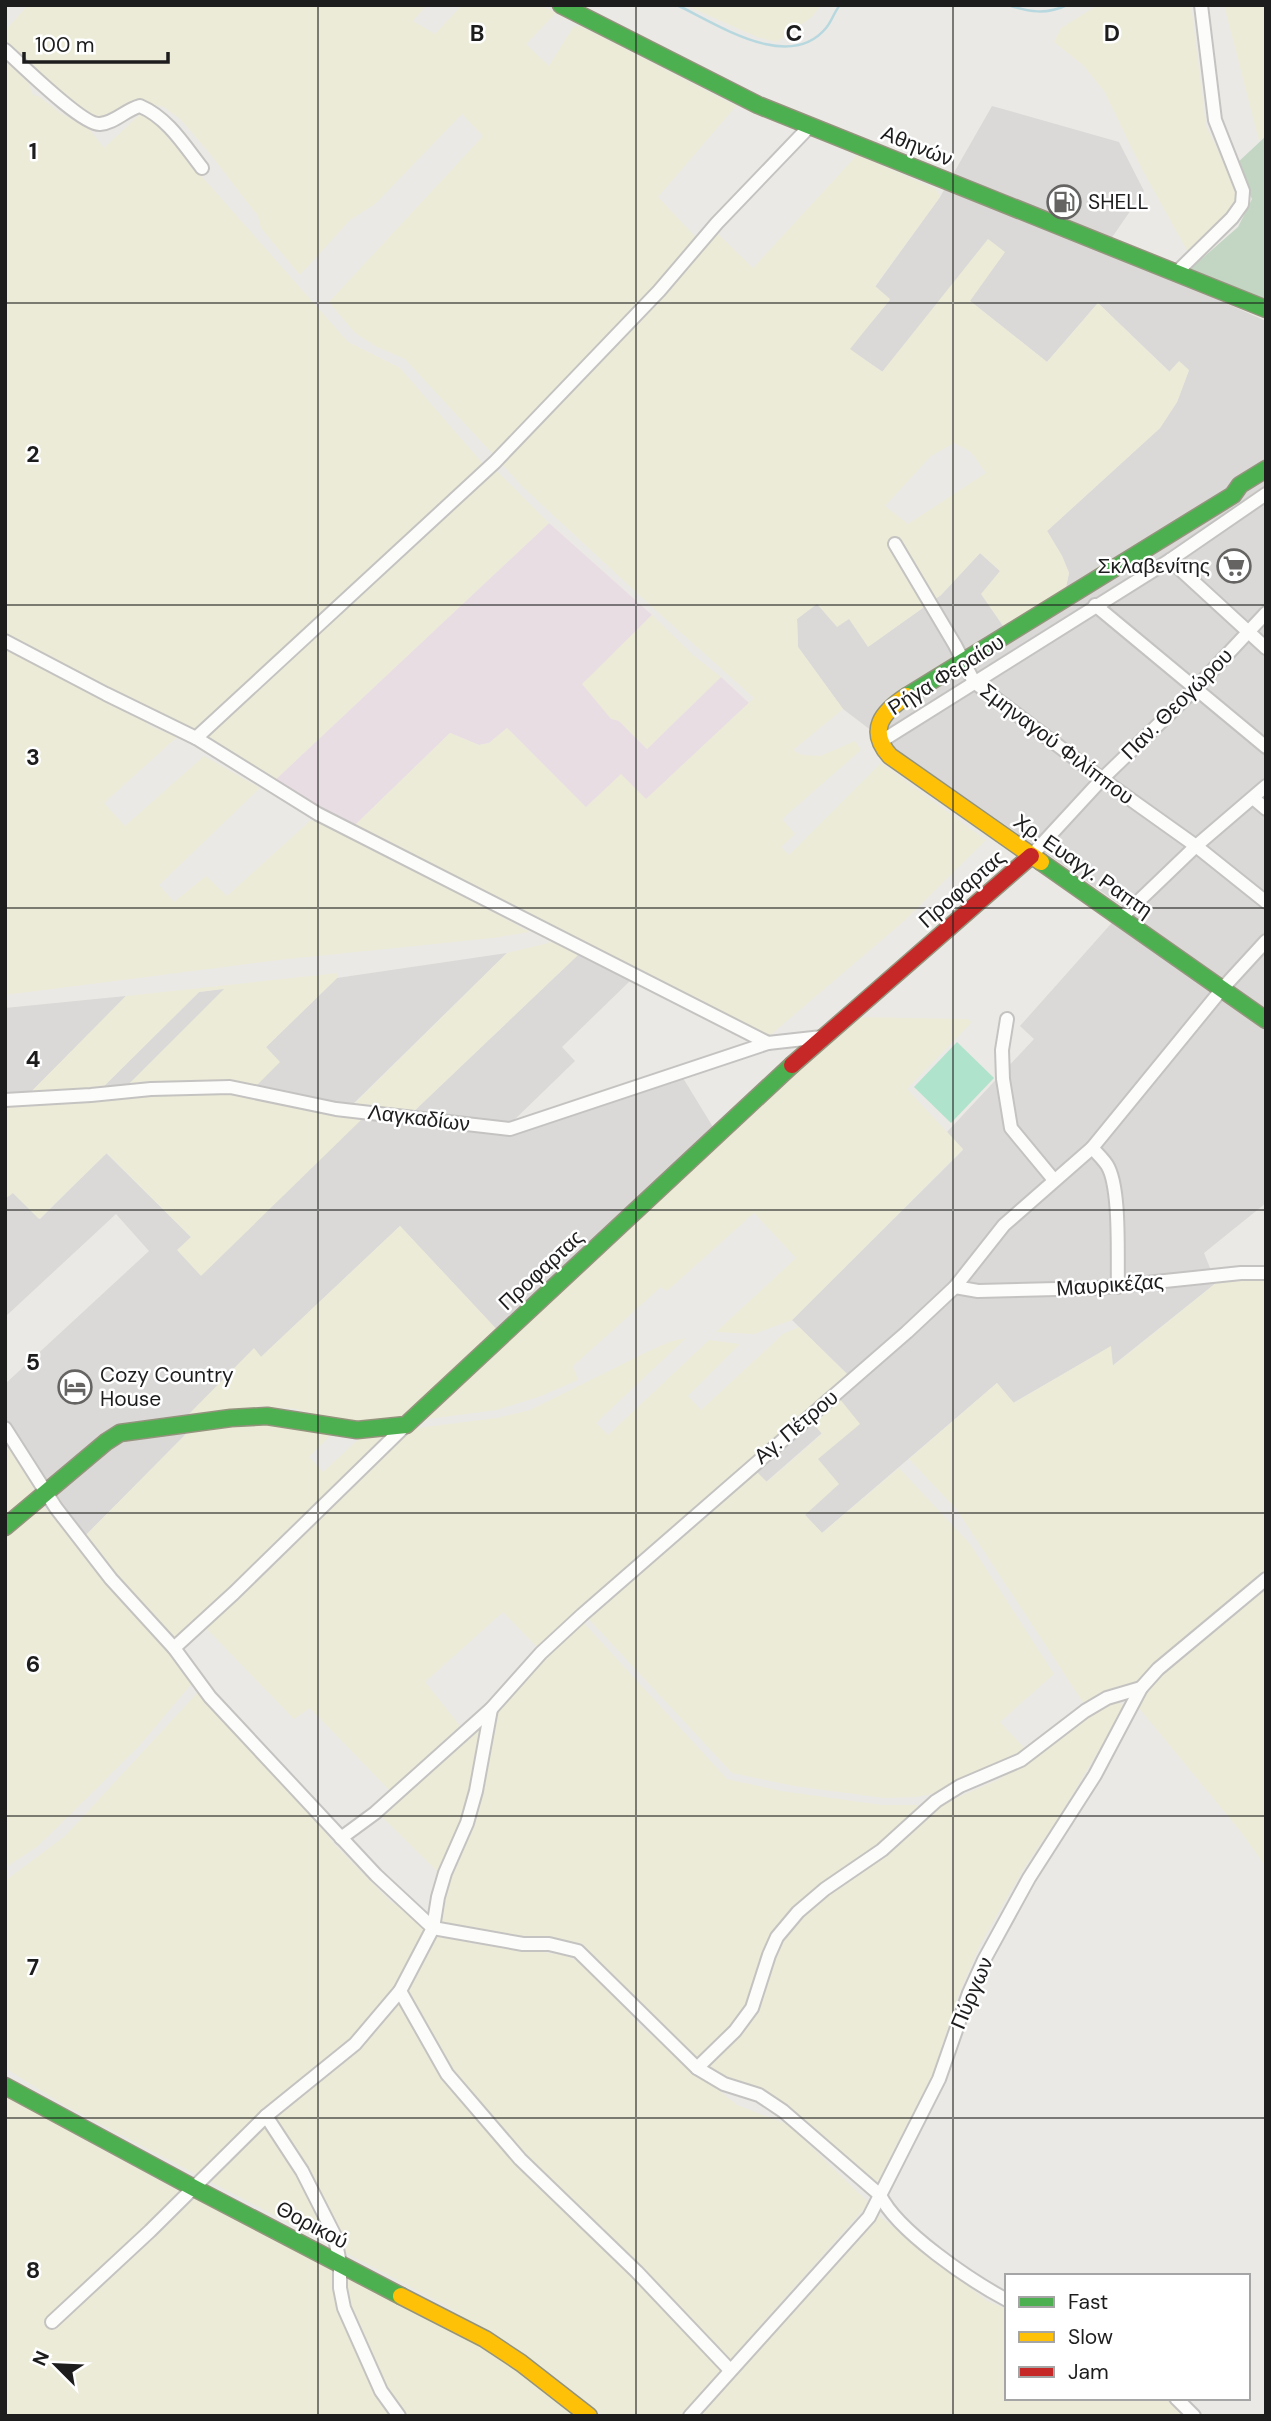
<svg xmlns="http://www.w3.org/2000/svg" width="1271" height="2421" font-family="'DM Sans',sans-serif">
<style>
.residential{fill:#dad9d7}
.industrial{fill:#e9dde4}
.farmland{fill:#ecebd8;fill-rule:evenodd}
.cemetery{fill:#c3d6c3}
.pitch{fill:#b0e3cc}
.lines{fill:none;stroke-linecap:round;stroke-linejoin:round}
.stream{stroke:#b8d8df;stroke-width:2.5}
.street-casing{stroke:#c4c3c1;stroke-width:16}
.fast-casing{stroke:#94947d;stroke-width:19}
.slow-casing{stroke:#94947d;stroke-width:19}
.jam-casing{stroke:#94947d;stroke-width:19}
.street{stroke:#fcfcfb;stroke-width:12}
.fast{stroke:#4caf50;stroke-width:16}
.slow{stroke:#ffc107;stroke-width:16}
.jam{stroke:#c62828;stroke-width:16}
.grid{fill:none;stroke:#1d1d1d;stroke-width:2;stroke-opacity:0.55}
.labels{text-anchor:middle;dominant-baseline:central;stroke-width:5;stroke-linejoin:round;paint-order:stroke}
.street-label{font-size:21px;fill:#1d1d1d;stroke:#fff}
.poi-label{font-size:21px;fill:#1d1d1d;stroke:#fff;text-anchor:start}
.grid-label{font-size:23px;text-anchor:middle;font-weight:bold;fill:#1d1d1d;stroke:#fff;stroke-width:5;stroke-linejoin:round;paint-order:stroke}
</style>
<rect width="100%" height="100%" fill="#ebe9e5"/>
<g class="residential">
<path d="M992,106l127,36 25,49 -40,58 162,72v882l-62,50 12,30 -104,83 -2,-19 -97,56 -16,-20 -175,150 -17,-18 12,-56 42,-35 -7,-9 -30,18 -56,49 -18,-19 99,-89 -55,-54 171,-170 -16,-18 87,-93 -14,-13 105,-118 -228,-158 -54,-41 -45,-62 -1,-28 20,-16 32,15 20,28 72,-51 39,-42 20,18 66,16 3,-14 -7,-17 -15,-25 113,-103 17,-26 12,-32 -19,2 -72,-69 -51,59 -78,-62 36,-48 -122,120 -34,-23 41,-49 -15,-13 65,-90z"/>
<path d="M507,953l-156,153 61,7 167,-159 52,26 -69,67 13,14 -63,61 9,10 162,-54 30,49 -213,206 -100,-107 -139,131 -7,-8 -67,68v16l-103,104 -26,-33 -53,-79v-41l144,-133 -33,-37 -111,103v-118l7,-7 28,27 66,-66 85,84 169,-117 -71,-13 -38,-11 14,-48 72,-70z"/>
<path d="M226,988l-100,99 -28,5 101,-100z"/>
<path d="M126,996l-98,99h-23v-87z"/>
</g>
<path class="industrial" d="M549,523l103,92 -69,69 64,65 74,-72 28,26 -103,97 -60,8 -79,-80 -18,15 -10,2 -29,-12 -97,94 -79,-46z"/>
<g class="farmland">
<path d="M28,5h399l-14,16 22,13 27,-29h78l16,8 -30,31 23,22 24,-39 7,-1 156,80 -78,91 46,49 14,-12 35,34 104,-113 79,34 4,8 -65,89 15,13 -40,50 32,23 106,-133 17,13 -35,49 77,61 51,-59 71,69 10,-11 10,9 -12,32 -17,26 -113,103 15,25 7,17 -3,14 -61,42 -24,-35 19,-23 -20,-18 -39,42 -73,52 -19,-28 -12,8 -20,-23 -20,15 1,28 45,62 -50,41 9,5 18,1 35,-15 6,9 -79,69 13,15 -14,13 8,8 92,-92 105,77 -82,81 -137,117 -414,-211 97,-94 29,12 10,-2 18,-15 79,79 35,-33 25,25 108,-101 -104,-93 -126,-117 -119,-129 -30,-13 -21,-14 -25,-30 154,-166 -21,-22 -87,90 -25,16 -50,55 -39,-47 -3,-12 -51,-66 -27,-31 -16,-12 -23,-5 -12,1 -20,15 -19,1 -85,-72v-16zM954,443l17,9 15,21 -78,51 -23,-18 46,-50z"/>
<path d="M685,5h136l-9,12 -35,25 -20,-5z"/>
<path d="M1098,5h93l15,121 31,64v11l-4,9 -44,44 -46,-83 -39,-80 -21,-26 -29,-23 7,-14z"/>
<path d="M1224,5h42v131l-7,5z"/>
<path d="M5,60l24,24 4,11 7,2 19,15 31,18 14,18 35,-33 12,4 197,223 52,26 84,97 -287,264 -9,2 -183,-95z"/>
<path d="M493,467l56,56 -275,258 -65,-41 1,-6z"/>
<path d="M652,615l41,40 28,22 -74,72 -28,-28 -8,-2 -29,-35z"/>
<path d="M5,647l138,72 7,7 27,11 -73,66 21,23 79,-70 56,32 -101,97 15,17 32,-26 21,20 84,-76 42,16 177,96 -37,6 -205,21 -283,36z"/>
<path d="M552,942l27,12 -167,159 -61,-6 156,-154z"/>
<path d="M338,973l-1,5 -71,69 14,15 -27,27 -127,-2 98,-98 -25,3 -101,100 -70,3 98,-99z"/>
<path d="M855,1017l113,2 4,3 -65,67 56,60 -171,171 -38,14 -38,-2 80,-74 -42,-45 -87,78 -6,-4 -88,79 5,14 -37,16 -44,14 -77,10z"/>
<path d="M214,1092l37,4 38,11 72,13 -160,156 -24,-26 14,-13 -84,-84 -68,66 -26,-26 -8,6v-95z"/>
<path d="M400,1226l100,107 -98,87 -43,6 -33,-7 -29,-10 -36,-3 -75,11 68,-69 7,9z"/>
<path d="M1266,1279v291l-72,65 -65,52 -43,20 -129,-197 -48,-51 88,-76 17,20 97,-57 2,20 103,-83z"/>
<path d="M799,1327l48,47 -309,274 -35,-36 -78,70 36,45 -71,64 -80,-83 -16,11 -88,-91 203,-199 88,-11 33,-8 119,-59 20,-9 17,-4 -90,85 12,12 101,-95 31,4 -52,52 13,14 82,-76z"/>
<path d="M839,1398l21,26 -42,35 21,25 -34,31 17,18 77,-65 71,76 84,130 -54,48 27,29 -48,24 -43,18 -19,4 -33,1 -90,-12 -62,-13 -146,-157 168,-147 13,13 55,-48 -10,-12z"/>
<path d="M263,1422l69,12 -23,23 14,15 38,-35 33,-3 -221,210 -60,-69 -29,-38 103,-104 54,-10z"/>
<path d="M5,1439l27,41 2,9 -2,8 -27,22z"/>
<path d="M43,1508l7,3 9,8 28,39 106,124 -53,63 -52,52 -50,49 -33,22v-332l32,-26z"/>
<path d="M1266,1585v282l-25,-35 -102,-124 11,-20 19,-20z"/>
<path d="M582,1621l145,158 54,12 101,14h36l1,5 -148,130 -13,30 -14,42 -13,17 -35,34 -118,-116 -54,-6 -83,-15 -13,-8 9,-47 -58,-57z"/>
<path d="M199,1691l97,105 39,49 55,56 48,31 36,12 92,11 30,18 45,54 96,78 52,20 80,78 -189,213h-76l-56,-44 -101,-66 -383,-201 -59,-37v-187l60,-45z"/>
<path d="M1117,1701l7,5 -3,7 -64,107 -33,48 -44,77 -22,51 -24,75 -57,112h-4l-111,-93 -36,-11 -17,-10 5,-10 43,-50 24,-69 37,-39 122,-96 60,-26 103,-73z"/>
<path d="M5,2094l74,43 96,52 271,138 67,38 65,51h-573z"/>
<path d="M878,2215l109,86 20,8v89h159l19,18h-486z"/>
</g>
<path class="cemetery" d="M1266,136v164l-76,-31 48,-42 14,-28 -17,-34z"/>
<path class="pitch" d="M957,1042l37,36 -43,45 -37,-36z"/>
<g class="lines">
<g class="stream">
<path d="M677,5c40,19 112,68 149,23 6,-7 8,-16 14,-23"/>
<path d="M1008,5c21,7 38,10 59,0"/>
</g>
<defs>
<g id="street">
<path d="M5,50c16,14 78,76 95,74 15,-1 25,-14 40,-18 28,12 44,39 62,62"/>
<path d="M1177,272l55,-54 10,-14 1,-13 -28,-71 -14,-115"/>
<path d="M895,544l60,101 19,37 128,97 94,67 70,56"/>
<path d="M1170,560l96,88"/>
<path d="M1095,605l171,142"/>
<path d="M5,641l101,53 90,44 122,76 450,229"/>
<path d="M196,738l299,-276 164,-171 58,-68 93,-97"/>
<path d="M880,742l290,-182 96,-66"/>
<path d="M1253,798l13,11"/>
<path d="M1031,856l71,-77 93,-90 71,-76"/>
<path d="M1121,918l75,-72 70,-60"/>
<path d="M1007,1019l-5,31 1,29 8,49 43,52"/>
<path d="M5,1100l86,-5 60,-6 79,-2 106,22 174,20 258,-86 54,-6"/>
<path d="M1092,1148c5,5 11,11 15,17 14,22 10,94 11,122"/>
<path d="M955,1287l23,4 120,-3 143,-15h25"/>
<path d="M5,1428l51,80 55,71 63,69 36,49 166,178 57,53 90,16h26l29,7 119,117 27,16 35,11 24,16 97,84c17,36 91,86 127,105"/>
<path d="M174,1648l60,-55 172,-168"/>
<path d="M491,1709l-15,82 -9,32 -22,50 -7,24 -5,31 -33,63 47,83 73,85 117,113 93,98"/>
<path d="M341,1838l34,-25 116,-104 50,-56 41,-38 325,-283 48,-45 49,-62 88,-77 130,-159 44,-48"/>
<path d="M697,2068l38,-37 17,-23 17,-53 8,-18 21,-25 27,-23 57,-39 54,-49 24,-15 61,-26 64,-49 22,-13 34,-10"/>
<path d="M266,2116l89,-72 45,-53"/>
<path d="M52,2322l98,-91 116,-115 36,55 32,63 6,29v25l4,20 37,83 18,25"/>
<path d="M1176,2398l18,18"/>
<path d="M690,2416l179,-199 70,-138 30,-86 15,-33 45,-82 66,-103 46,-87 17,-19 108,-90"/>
</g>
<g id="fast">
<path d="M561,5l197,100 508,204"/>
<path d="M907,696l326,-201 7,-10 26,-16"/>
<path d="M1041,862l225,158"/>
<path d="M5,1527l101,-85 14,-9 111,-15 36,-2 90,14 49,-5 386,-360"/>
<path d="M5,2086l189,102 207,108"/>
</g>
<g id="slow">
<path d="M907,696c-25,16 -40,34 -17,60l151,106"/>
<path d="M401,2296l84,43 36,24 68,53"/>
</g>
<path id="jam" d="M792,1065l239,-209"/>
</defs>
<use href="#street" class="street-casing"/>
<use href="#fast" class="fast-casing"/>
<use href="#slow" class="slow-casing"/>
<use href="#jam" class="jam-casing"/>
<use href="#street" class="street"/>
<use href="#fast" class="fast"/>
<use href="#slow" class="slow"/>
<use href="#jam" class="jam"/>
</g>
<path class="grid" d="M318,5v2411M636,5v2411M953,5v2411M5,303h1261M5,605h1261M5,908h1261M5,1210h1261M5,1513h1261M5,1816h1261M5,2118h1261"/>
<defs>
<symbol id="fuel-ring" viewBox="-11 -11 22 22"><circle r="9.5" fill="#fff" stroke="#656463" stroke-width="1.5"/><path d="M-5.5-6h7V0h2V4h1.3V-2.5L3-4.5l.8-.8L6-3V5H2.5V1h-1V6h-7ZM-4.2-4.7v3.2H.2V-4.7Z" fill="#656463"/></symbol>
<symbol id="supermarket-ring" viewBox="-11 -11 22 22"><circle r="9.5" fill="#fff" stroke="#656463" stroke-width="1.5"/><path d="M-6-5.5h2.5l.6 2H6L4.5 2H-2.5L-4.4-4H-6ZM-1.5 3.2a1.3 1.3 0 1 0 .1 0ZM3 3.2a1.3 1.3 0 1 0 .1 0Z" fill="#656463"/></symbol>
<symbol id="hotel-ring" viewBox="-11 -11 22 22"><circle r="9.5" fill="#fff" stroke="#656463" stroke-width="1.5"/><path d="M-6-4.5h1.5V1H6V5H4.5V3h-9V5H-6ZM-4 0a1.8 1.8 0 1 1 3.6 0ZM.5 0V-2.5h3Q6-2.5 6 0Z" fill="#656463"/></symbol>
</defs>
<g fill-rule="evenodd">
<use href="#fuel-ring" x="1045" y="183" width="38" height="38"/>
<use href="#supermarket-ring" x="1215" y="547" width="38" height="38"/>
<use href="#hotel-ring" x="56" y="1368" width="38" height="38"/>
</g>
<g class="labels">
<g class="street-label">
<text transform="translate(917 146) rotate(22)">Αθηνών</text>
<text transform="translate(946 675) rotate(-32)">Ρήγα Φεραίου</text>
<text transform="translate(1177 704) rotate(-45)">Παν. Θεογώρου</text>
<text transform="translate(1057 744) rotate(37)">Σμηναγού Φιλίππου</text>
<text transform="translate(1083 866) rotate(35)">Χρ. Ευαγγ. Ραπτη</text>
<text transform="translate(962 889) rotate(-41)">Προφαρτας</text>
<text transform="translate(419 1118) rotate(7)">Λαγκαδίων</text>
<text transform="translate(541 1270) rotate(-43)">Προφαρτας</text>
<text transform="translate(1110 1285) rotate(-4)">Μαυρικέζας</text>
<text transform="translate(796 1427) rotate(-40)">Αγ. Πέτρου</text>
<text transform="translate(972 1993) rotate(-67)">Πύργων</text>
<text transform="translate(312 2225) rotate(28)">Θορικού</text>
</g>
<g class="poi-label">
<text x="1088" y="202">SHELL</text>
<text x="1210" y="566" text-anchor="end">Σκλαβενίτης</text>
<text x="100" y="1375">Cozy Country<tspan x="100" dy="24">House</tspan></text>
</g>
</g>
<g class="grid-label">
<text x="477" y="41">B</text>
<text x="794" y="41">C</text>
<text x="1112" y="41">D</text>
<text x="33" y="159">1</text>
<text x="33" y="462">2</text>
<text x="33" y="765">3</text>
<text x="33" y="1067">4</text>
<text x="33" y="1370">5</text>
<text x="33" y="1672">6</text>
<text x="33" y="1975">7</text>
<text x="33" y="2278">8</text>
</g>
<rect width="1271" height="2421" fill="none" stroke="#1d1d1d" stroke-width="14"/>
<rect x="1005" y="2274" width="245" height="126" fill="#ffffff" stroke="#a5a5a5" stroke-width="2"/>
<rect x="1019" y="2297" width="35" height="10" fill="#4caf50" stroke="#a5a5a5" stroke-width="2"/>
<text x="1068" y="2309" font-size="21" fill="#1d1d1d">Fast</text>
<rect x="1019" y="2332" width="35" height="10" fill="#ffc107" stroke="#a5a5a5" stroke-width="2"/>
<text x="1068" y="2344" font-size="21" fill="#1d1d1d">Slow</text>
<rect x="1019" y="2367" width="35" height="10" fill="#c62828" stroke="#a5a5a5" stroke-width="2"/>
<text x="1068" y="2379" font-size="21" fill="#1d1d1d">Jam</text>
<g transform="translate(56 2365) rotate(294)" stroke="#ffffff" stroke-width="5" paint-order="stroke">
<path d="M0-5L12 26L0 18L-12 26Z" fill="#1d1d1d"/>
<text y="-10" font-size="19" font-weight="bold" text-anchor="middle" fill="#1d1d1d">N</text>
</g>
<path d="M24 52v10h144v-10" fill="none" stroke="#1d1d1d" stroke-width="3.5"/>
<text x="35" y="52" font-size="21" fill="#1d1d1d" stroke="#ffffff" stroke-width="5" paint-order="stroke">100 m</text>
</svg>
